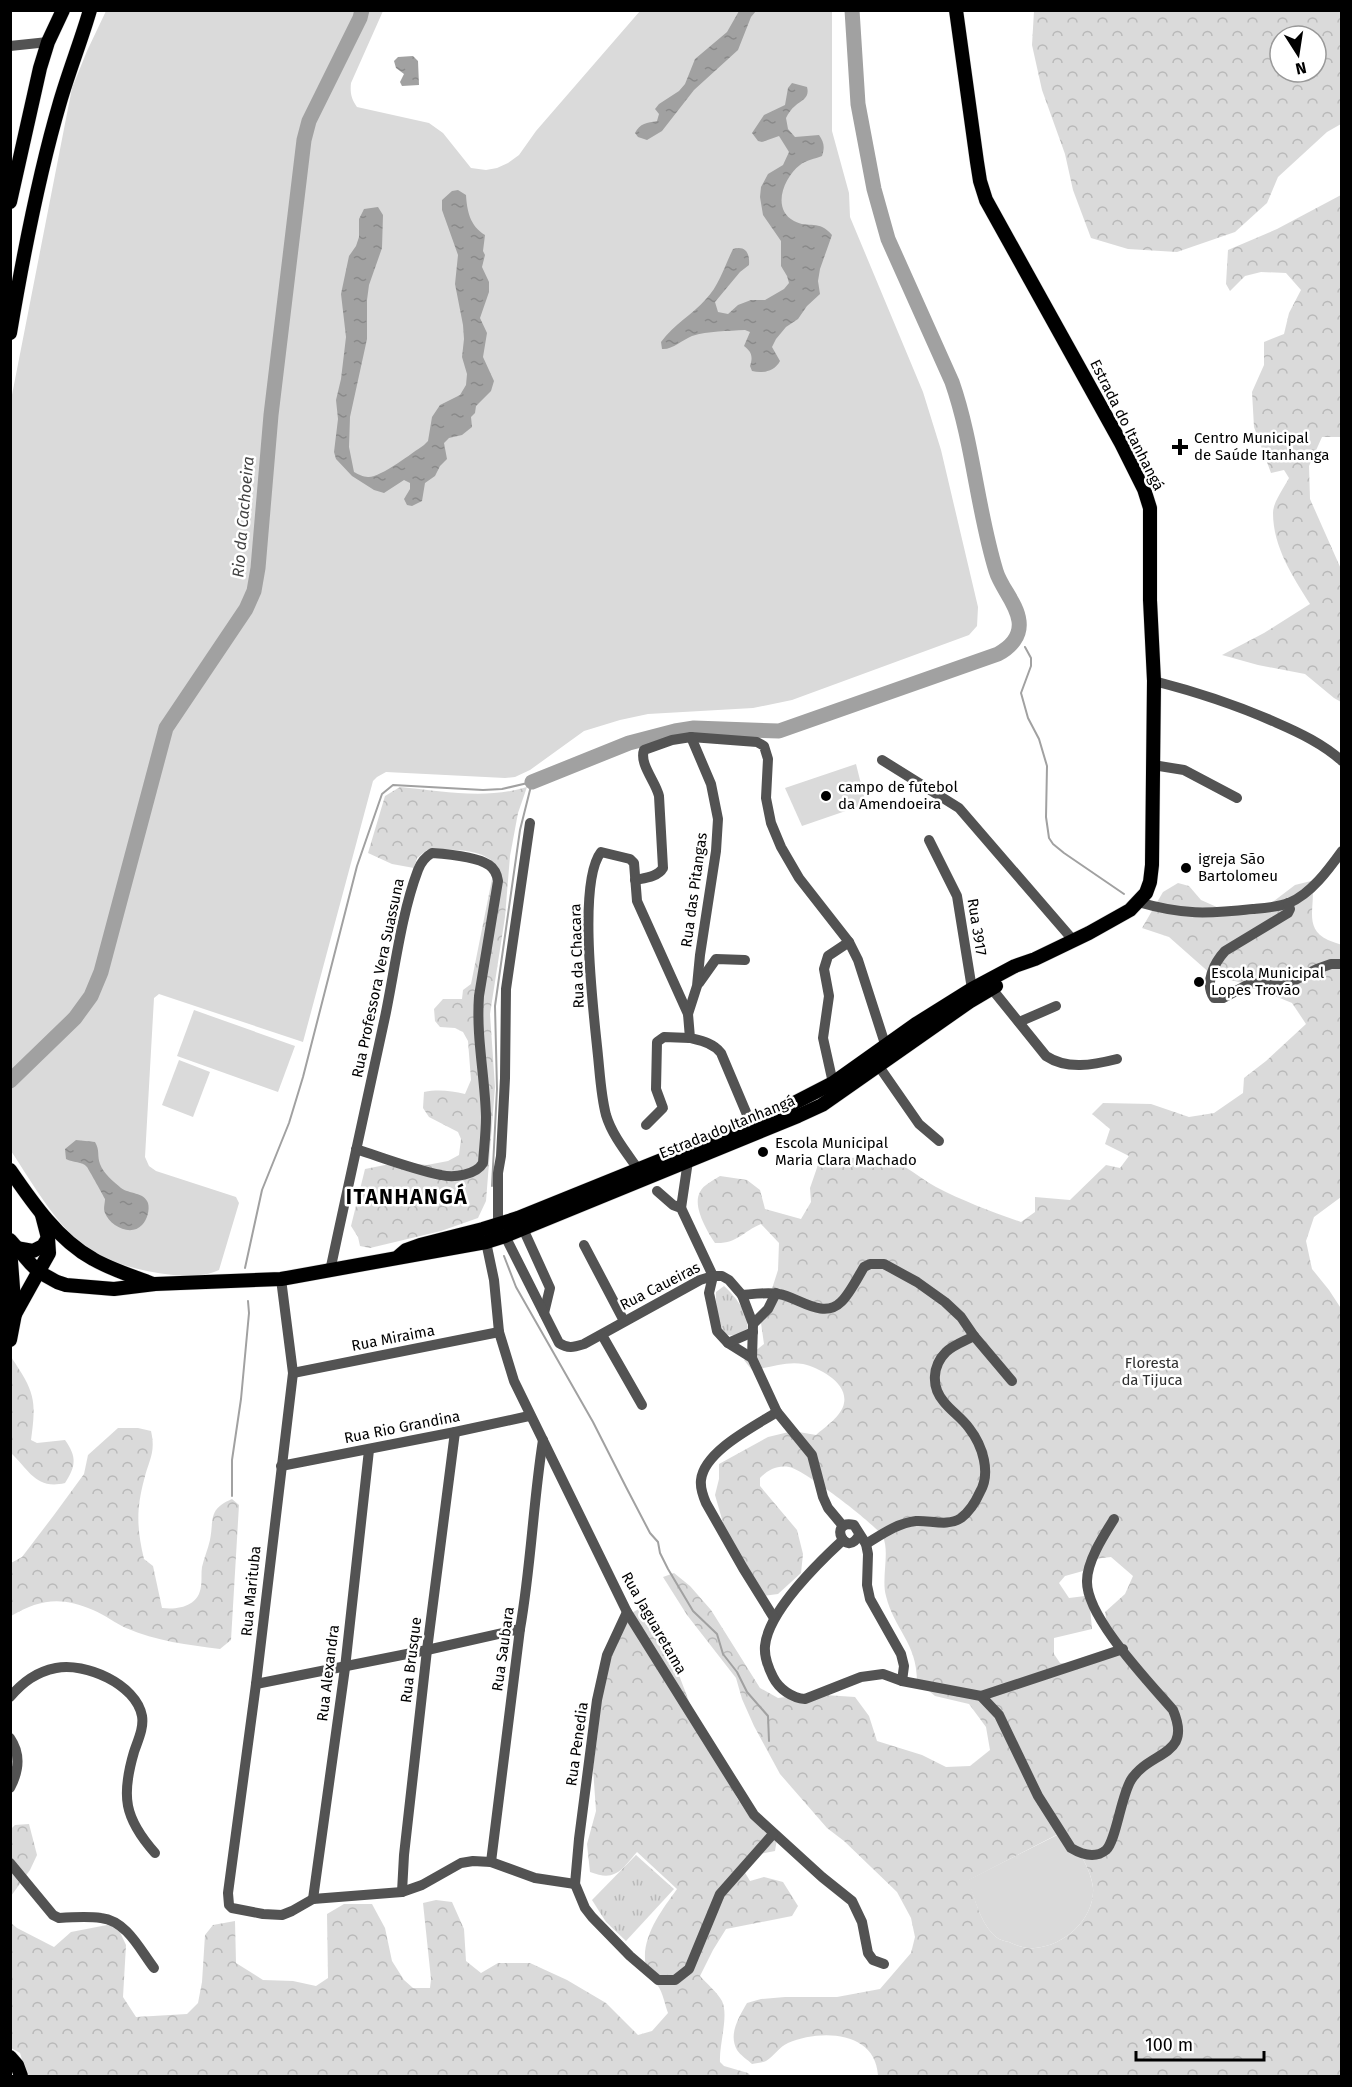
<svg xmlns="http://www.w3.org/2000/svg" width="1352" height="2087" font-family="'Fira Sans',sans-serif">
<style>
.grass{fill:#dadada}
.forest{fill:url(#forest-crowns);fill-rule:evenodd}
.park{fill:url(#park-tufts)}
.water{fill:url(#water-ripples)}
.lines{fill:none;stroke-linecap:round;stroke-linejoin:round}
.stream{stroke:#a1a1a1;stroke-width:2}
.river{stroke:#a1a1a1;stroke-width:15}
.major-casing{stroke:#dbdbdb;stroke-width:15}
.minor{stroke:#535353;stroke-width:10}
.major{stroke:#000;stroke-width:14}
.poi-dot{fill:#000;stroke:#fff;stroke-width:2}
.labels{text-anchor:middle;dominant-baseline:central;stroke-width:5;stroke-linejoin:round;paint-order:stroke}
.street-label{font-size:15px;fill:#000;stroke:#fff}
.poi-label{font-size:15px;fill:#000;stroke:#fff;text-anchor:start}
.park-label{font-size:15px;fill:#313131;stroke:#fff}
.water-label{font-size:16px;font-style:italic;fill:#424242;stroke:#fff}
.district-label{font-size:21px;font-weight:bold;letter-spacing:1.5px;fill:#000;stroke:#fff}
</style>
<defs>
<pattern id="forest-crowns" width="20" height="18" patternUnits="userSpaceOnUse" patternTransform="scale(1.5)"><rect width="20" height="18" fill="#dadada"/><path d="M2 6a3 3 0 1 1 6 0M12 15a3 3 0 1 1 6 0" fill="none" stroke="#b9b9b9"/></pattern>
<pattern id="park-tufts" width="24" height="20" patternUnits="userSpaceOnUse" patternTransform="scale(1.5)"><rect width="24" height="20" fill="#dadada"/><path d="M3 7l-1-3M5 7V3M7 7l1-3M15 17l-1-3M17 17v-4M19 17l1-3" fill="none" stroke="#b9b9b9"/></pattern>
<pattern id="water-ripples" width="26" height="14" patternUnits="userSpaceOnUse" patternTransform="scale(1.5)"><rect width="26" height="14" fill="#a1a1a1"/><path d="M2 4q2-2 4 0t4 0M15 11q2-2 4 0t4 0" fill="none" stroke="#898989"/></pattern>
</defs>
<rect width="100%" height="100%" fill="#fff"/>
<g class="grass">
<path d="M106,11h277l-32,72c-1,9 0,16 6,24l72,16 14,10 28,35 15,2 11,-2 11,-5 11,-8 17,-24 104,-120h192v120l17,62 1,24 73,175 18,58 37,157 -1,19 -8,9 -177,65 -39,8 -105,6 -28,6 -36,11 -54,39 -15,7 -10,1 -119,-6 -9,5 -4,4 -70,261 -144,-48 -5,4 -9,159 4,9 7,5 80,26 3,6 -20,67c-17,8 -36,6 -54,4 -23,-3 -50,-10 -70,-21 -34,-18 -63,-71 -84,-102v-751l61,-312 15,-37z"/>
<path d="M856,764l10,40 -64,22 -17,-38z"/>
<path d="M194,1010l101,36 -17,46 -101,-36z"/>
<path d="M179,1060l31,12 -17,45 -31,-12z"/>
<path d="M1065,1831c11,17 26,36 28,57 2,30 -28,58 -58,60 -9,1 -18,-2 -26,-6 -5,-1 -9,-2 -13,-5 -16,-14 -21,-38 -28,-57z"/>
</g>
<g class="forest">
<path d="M1034,11h307v113l-14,8 -49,45 -11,26 -32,29 -58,20 -49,-3 -37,-11 -18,-48 -8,-36 -23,-64 -10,-45zM1280,36h36v36h-36z"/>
<path d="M1341,195v242h-19l-13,29 1,33 31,70v133l-7,-4 -29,-24 -47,-9 -36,-10 42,-22 46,-29c-17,-27 -37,-57 -37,-91 0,-11 11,-25 16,-35l-5,-8 -13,3 -17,-46 -2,-35 12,-27v-23l20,-8 5,-21 12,-23 -15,-17 -25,-1 -16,4 -15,15 -4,-7 2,-34 49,-21z"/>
<path d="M400,787c42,4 85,13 127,0l-9,26 -8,43 -5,61 -15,97 5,73 -9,114 -8,17 -37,13 -71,17 -10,-2 -2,-9 -7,-11 14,-57 35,-7 27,3 21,-4 11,-6 2,-16 -3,-7 -29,-15 -6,-9 1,-16c15,-3 27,-1 41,2l6,-14 -3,-39 -5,-9 -8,-4 -15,-1 -5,-6 -1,-12 9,-10h19l1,-9 8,-6 24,-120c-15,-17 -47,-14 -68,-14l-10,8 -3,10 -22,-4 -24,-11 17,-57z"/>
<path d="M1311,881c7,22 -10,46 17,59 4,2 9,3 14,5l-1,252 -27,20 -8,24 6,28 17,21 13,20 -1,766h-463c-2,-45 -57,-47 -90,-33 -9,4 -14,13 -22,18 -4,2 -10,2 -14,3 -4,-4 -12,-9 -15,-14 -9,-16 2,-33 10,-47l14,-4 24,-2h52l43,-8 31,-36 4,-16 -4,-19 -14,-26 -53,-51 -17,-13 -47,-54 -26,-48 -12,-27 -6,-21 -49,-63 -24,-38 11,-4 16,13 21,24 49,78 18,10 32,-4 45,3 14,19 8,25 45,14 24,12 24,-1 20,-16 -4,-23 -17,-23 -34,-8 -18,-15c0,-38 -23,-52 -31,-85 -5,-17 4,-44 -3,-59 -5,-11 -81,-69 -94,-70 -12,-2 -21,3 -29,11v8l37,44 6,24 -2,19 -23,21 -15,2 -33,-49 -15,-52 4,-16v-15l49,-27 25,-6 23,4c9,-8 26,-19 28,-32 4,-20 -24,-35 -41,-39 -17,-3 -34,4 -51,6l-8,-10 20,-16 -3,-21 17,-53 1,-27 -18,-19c-19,8 -24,20 -46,19 -8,-12 -23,-37 -15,-51 3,-7 14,-12 20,-16l27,4 13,10 5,19 36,10 10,-17 -1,-14 9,-26c26,-6 61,-7 86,5 10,6 20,14 31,20 27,14 56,25 85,35l14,-10v-15l35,3 36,-35 14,3 9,-12 -24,-12 5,-15 -18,-15 11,-11 48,1 38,13 25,-4 29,-20 1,-15 22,-17 40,-37 -14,-21 -46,-19 -34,-9 -43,-38 -27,-9 21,-36 15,-9 11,3 12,14 18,8 30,7 9,-2 37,-28zM1111,1557l22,19 -8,18 -20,18 3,17 9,21 -34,15 -23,-2 -6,-9v-16l38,-9 -2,-22 -5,-11 -16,2 -10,-15 6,-7 18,-5 11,-12zM1064,1831c12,17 27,36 29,57 2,30 -28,58 -58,60 -9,1 -18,-2 -26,-6 -5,-1 -9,-2 -13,-5 -16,-14 -21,-38 -27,-57z"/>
<path d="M11,1357c23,34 26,42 20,83l6,3 28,-3c12,17 11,26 0,43 -29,7 -36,-13 -54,-30z"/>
<path d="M118,1428h20l13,3c5,22 -2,28 -7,49 -8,30 -7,50 0,79l9,7 9,42c17,2 37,-2 39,-22 1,-7 0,-13 1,-19 2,-9 6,-18 8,-27 4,-21 -2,-31 22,-41l7,6 -8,135 -11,9c-32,-4 -64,-8 -94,-21 -11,-5 -21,-13 -33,-18 -31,-14 -54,-11 -82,6v-53l11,-6 32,-42 30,-41 4,-19z"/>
<path d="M644,1606l9,6 15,27 6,23 16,42 47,94 14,21 26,20 -2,12 -16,3 -15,17 6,10 14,-4 19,5 15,24 -6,10 -66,13 -13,21 -13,26c7,8 17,16 22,25 7,15 -3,43 -2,61l4,4 24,7 3,3h-724l-7,-23 -9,-5 -1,-126 7,6 37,19 17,-15 36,-7 11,3 8,17 -3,52 13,20 51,-3 11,-11 4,-21 3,-47 8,-10 22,-4 1,42 27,17 30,1 23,5 12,-8 -1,-64 17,-10h28l13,24 7,33 12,19 9,8h17l1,-9 -8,-76 13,-3 16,2 12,27 2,32 15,12 17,-10h32l37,17 39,23 32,32 14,-4 16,-18c-3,-8 -5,-20 -10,-27 -3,-4 -7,-6 -9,-10 -14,-32 11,-63 28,-87l-40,-37c-16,18 -21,30 -47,20l-3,-28 9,-33 -3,-43 5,-37 2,-42 21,-70z"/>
<path d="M29,1824l8,31 -7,15 -19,26 -1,-66 5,-5z"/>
</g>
<g class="park">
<path d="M724,1286c10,9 26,28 23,43 -6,3 -12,8 -19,6 -9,-4 -13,-34 -12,-43z"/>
<path d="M636,1855l38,34 -48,52 -20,-19 -14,-22z"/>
</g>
<g class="water">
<path d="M739,11h17l-5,6 -13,33 -44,40 -32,41 -15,9 -9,-3 -3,-4c5,-10 12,-10 22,-12l2,-7 -4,-5 4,-5 20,-13 6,-7 10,-25 32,-27z"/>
<path d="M413,56l5,5 1,24 -17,1 -2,-4 4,-8 -8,-6 -2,-7 4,-4z"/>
<path d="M792,83l15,4c3,11 -5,13 -12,19 -4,3 -7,8 -9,12l2,11 7,8 24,-2c5,7 6,12 3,21 -7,3 -16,4 -22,9 -16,12 -29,44 -6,56 15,8 25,-2 38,14l-12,34 -2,12 2,13 -13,12 -9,13 -12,8 -10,12 -4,8 8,14c-5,10 -17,13 -28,10l-2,-5c3,-9 2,-14 -6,-20l6,-14 -5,-2c-17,1 -37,1 -53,6 -10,4 -20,14 -30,13l-1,-7c13,-18 31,-27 45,-43 13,-13 19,-34 27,-50 13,-4 17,5 16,16l-9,7 -25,30 3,10 10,2 10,-9 13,-5h14l19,-11 5,-6 -2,-7 -6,-10v-25l-18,-26 -3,-18 1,-10 7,-13 15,-9 6,-13 -10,-16 -17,6 -4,-1 -6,-8 12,-18 21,-10 3,-17z"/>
<path d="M458,190l8,5c1,16 4,31 19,40l-2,16 2,4 -3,12 7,15v10l-9,26 7,15 -4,24 11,24 -3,10 -15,15 -1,7 -4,4 1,10 -10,8 -13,3 -5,5 3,16 -7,7 -5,10 -10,7 -3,18 -10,5 -5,-1 -3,-6 6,-10v-6l-6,-3 -20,13 -10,-3 -22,-14 -16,-17 -2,-7 4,-33 -2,-19 5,-21 5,-42 -5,-43 8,-38 7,-10 3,-9v-18l5,-10 14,-2 5,8 -1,33 -13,37 -2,15v39l-17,78 -1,30 5,25c4,2 9,5 14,5 12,1 44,-24 56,-32l4,-4 4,-24 8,-12 20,-10 6,-10 1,-11 -5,-17 2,-18 -1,-14 -8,-41 3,-29 -16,-45v-10l10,-9z"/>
<path d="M76,1140l19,2c5,8 2,14 5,22 3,9 14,18 21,24 8,6 23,4 27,15 2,7 -1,17 -6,22 -11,12 -32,1 -37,-12 -2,-5 0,-9 0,-14 -1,-2 -16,-29 -18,-32 -5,-6 -14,-4 -21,-8l-1,-10z"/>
</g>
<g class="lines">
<g class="stream">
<path d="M1025,647l6,11v8l-10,27 7,25 11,21 8,27 -1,51 3,21 4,6 11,9 60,41"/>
<path d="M504,1256l12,31 77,135 33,65 24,46 8,9 2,11 8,16 25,42 24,23 6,20 14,18 10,20 21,24 1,25"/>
<path d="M245,1268l17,-78 27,-67 14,-46 54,-211 25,-72 11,-9 90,5 19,-1 30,-7 -12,48 -25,176 2,83 -5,97"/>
<path d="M232,1496v-36l9,-61 8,-86 -1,-12"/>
</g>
<g class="river">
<path d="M532,782l97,-39 46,-12 19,-3 85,3 219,-77c13,-7 23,-18 21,-33 -2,-18 -18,-33 -23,-50 -19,-62 -23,-129 -44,-189l-64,-143 -14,-50 -16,-85 -6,-94"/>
<path d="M10,1081l65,-63 16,-22 10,-24 65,-244 80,-119 8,-18 4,-23 13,-153 33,-275 5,-19 51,-103 2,-8"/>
</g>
<defs>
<g id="major">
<path d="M10,202l30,-134 8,-26 15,-32"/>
<path d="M10,333c13,-77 28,-156 50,-231 9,-31 21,-61 30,-92"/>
<path d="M10,1170c22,32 48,70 83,89 19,11 40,17 60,25"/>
<path d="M10,1240l20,23 9,9 18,10 9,3 48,4 41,-5 126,-5 205,-37 19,-6 293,-120 24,-11 147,-103 27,-16"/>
<path d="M10,1248l5,66 -5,26"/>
<path d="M16,1248l17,3 10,-5 5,-8"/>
<path d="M399,1256l7,-6 14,-5 63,-16 35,-11 245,-99 70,-36 83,-59 56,-35 43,-23 20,-7 54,-26 41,-23 16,-17 4,-11 2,-17 2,-184 -4,-81v-92l-6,-19 -23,-46 -135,-243 -6,-19 -3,-19 -21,-152"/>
<path d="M15,1314l34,-61 -1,-15 -6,-23"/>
<path d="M10,2057l7,8 4,11"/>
</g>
</defs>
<use href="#major" class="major-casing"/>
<g class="minor">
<path d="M10,46l38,-4"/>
<path d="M1154,681c43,11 83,24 123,42 23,10 46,21 65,38"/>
<path d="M882,760l77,48 114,132"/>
<path d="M1153,765l31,5 53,28"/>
<path d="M929,840l28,56 15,93"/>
<path d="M635,880c9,-2 23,-3 28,-12l-4,-72c-3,-14 -20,-32 -15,-46l28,-10 19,-3 66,5 7,4 4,13 -2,39 5,25 10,24 18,31 50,64 9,18 28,87"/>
<path d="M1138,902c45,13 69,12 115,7 11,-1 26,-2 36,-6 22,-9 40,-34 53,-52"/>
<path d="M1288,903l2,6 -2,4 -63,38c-11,12 -21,32 -11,47h9l28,-15 32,3 34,-17 14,-5h11"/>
<path d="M699,983l17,-24 29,1"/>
<path d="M992,989l54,67c21,14 47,9 71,3"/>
<path d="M688,1014l9,-28 3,-31 16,-104 2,-32 -7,-35 -20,-47"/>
<path d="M1019,1022l37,-16"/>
<path d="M878,1065l41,59 20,17"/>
<path d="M833,1083l-10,-45 6,-42 -5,-27 4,-13 21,-14"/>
<path d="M646,1125l17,-17 -7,-19 1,-47 7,-5 26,1"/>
<path d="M638,1169c-12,-17 -26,-34 -32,-54 -5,-19 -6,-40 -8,-59 -4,-41 -21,-173 3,-204l29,7 4,4 3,38 51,113 2,24c12,3 23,5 31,15l30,71"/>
<path d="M657,1191l16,14 8,3 32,68 -4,17 8,38 11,12 24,15 25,54 35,43 11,42 5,11 15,18"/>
<path d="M681,1208l7,-47"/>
<path d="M520,1222l30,66 -6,25"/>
<path d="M498,1225v-52l3,-17 4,-78 1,-89 24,-166"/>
<path d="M505,1236l54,107c9,6 15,4 25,1l116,-64 13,-4h9l7,4 13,15 11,29 -1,34"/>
<path d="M486,1242l8,38 5,52 15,49 113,231 127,203 68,62 30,24 10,21 6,31 5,7 11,4"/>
<path d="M584,1245l40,76"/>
<path d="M330,1271c18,-85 37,-170 55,-254 10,-48 16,-102 33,-147 3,-8 7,-13 14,-17 15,1 45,4 57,12 6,4 8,9 9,16l-19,115c-3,42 6,80 7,121 0,15 -2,31 -3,46 -7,12 -29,15 -42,12 -29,-6 -57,-17 -85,-26"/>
<path d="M281,1279l12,94 -37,311 -28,209 1,12 3,3 31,6 19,1 10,-4 21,-12 89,-7 20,-7 39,-22 12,-2 18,1 44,16 40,6"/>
<path d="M742,1295c12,-1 26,-3 37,-1 19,3 44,26 62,8 8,-7 17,-25 23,-35l6,-3h14l33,18 28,20 16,15 13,19 38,45"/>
<path d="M753,1324l15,-15 8,-16"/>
<path d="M602,1335l40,70"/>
<path d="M728,1343l25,-11"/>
<path d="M293,1373l206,-41"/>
<path d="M281,1466l174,-34 74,-16"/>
<path d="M859,1535c-13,25 -32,-16 -5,-10l12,19 2,10 -1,31 3,14 31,55 3,12 -2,15"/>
<path d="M843,1540c-25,23 -75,72 -78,106 -1,11 3,21 8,31 6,12 19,21 32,22l56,-22 22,-3 19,7 79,15 18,19 39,81 33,52c10,6 24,11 35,2 10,-9 15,-54 25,-70 19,-30 62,-23 42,-70 -24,-28 -87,-93 -86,-129 0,-20 17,-46 27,-62"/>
<path d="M866,1544c15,-9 31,-21 50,-23 14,-1 32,6 45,-3 8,-6 15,-17 19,-26 11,-19 3,-46 -11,-64 -7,-10 -18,-17 -25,-26 -13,-15 -12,-36 2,-50 7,-7 19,-11 28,-16"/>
<path d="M627,1612l-20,43 -10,45 -18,139 -4,45 10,24 7,9 38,39 28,24h17l14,-11 31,-75 53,-60"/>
<path d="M774,1618l-31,-50 -37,-65c-3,-7 -6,-15 -5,-23 3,-29 54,-54 76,-68"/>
<path d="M256,1684l171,-34 93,-21"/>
<path d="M981,1696l142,-47"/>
<path d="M10,1697c13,-15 26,-25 46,-29 29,-6 80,16 86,48 2,12 -4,24 -8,36 -13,44 -10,66 21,101"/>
<path d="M10,1738c11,16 9,33 0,50"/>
<path d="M491,1862l29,-233c11,-62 13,-126 23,-189"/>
<path d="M10,1863l43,52 6,3c14,-1 29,-2 42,0 26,3 39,32 53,50"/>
<path d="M402,1892l2,-37 23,-205 28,-218"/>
<path d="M313,1899l32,-231 24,-218"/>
</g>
<use href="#major" class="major"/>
</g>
<g class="poi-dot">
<path d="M1177 438h6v6h6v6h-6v6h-6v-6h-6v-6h6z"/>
<circle cx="826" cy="796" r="6"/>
<circle cx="1186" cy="868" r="6"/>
<circle cx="1199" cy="982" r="6"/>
<circle cx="763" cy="1152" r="6"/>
</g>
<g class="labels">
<g class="street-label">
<text transform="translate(1127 425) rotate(63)">Estrada do Itanhangá</text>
<text transform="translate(694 890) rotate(-82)">Rua das Pitangas</text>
<text transform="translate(977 927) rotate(81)">Rua 3917</text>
<text transform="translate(577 956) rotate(-92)">Rua da Chacara</text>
<text transform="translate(378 978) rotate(-78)">Rua Professora Vera Suassuna</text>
<text transform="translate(727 1127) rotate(-22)">Estrada do Itanhangá</text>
<text transform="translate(660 1286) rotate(-27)">Rua Caueiras</text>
<text transform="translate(393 1338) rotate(-11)">Rua Miraima</text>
<text transform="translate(402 1427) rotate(-11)">Rua Rio Grandina</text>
<text transform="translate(251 1591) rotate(-84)">Rua Marituba</text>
<text transform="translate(654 1623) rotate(60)">Rua Jaguaretama</text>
<text transform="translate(503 1649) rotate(-82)">Rua Saubara</text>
<text transform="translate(411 1660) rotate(-83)">Rua Brusque</text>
<text transform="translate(328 1673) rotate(-83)">Rua Alexandra</text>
<text transform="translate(577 1744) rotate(-82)">Rua Penedia</text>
</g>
<g class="poi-label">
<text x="1194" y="438">Centro Municipal<tspan x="1194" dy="17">de Saúde Itanhanga</tspan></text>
<text x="838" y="787">campo de futebol<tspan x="838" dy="17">da Amendoeira</tspan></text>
<text x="1198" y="859">igreja São<tspan x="1198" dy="17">Bartolomeu</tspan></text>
<text x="1211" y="973">Escola Municipal<tspan x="1211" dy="17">Lopes Trovão</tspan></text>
<text x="775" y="1143">Escola Municipal<tspan x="775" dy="17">Maria Clara Machado</tspan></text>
</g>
<g class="park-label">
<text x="1152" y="1363">Floresta<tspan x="1152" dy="17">da Tijuca</tspan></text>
</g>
<g class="water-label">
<text transform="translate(243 517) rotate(-85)">Rio da Cachoeira</text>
</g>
<g class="district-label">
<text x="407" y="1197">ITANHANGÁ</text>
</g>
</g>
<rect width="1352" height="2087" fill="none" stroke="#000000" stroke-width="24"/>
<g transform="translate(1298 54) rotate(168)"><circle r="28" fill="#ffffff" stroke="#999999" stroke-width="1.5"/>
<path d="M0-4.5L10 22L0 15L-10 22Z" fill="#000000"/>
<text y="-9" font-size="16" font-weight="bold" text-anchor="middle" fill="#000000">N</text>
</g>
<path d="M1136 2051v9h128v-9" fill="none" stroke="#000000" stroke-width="3"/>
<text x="1145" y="2051" font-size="18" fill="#000000" stroke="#ffffff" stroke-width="4.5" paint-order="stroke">100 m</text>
</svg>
